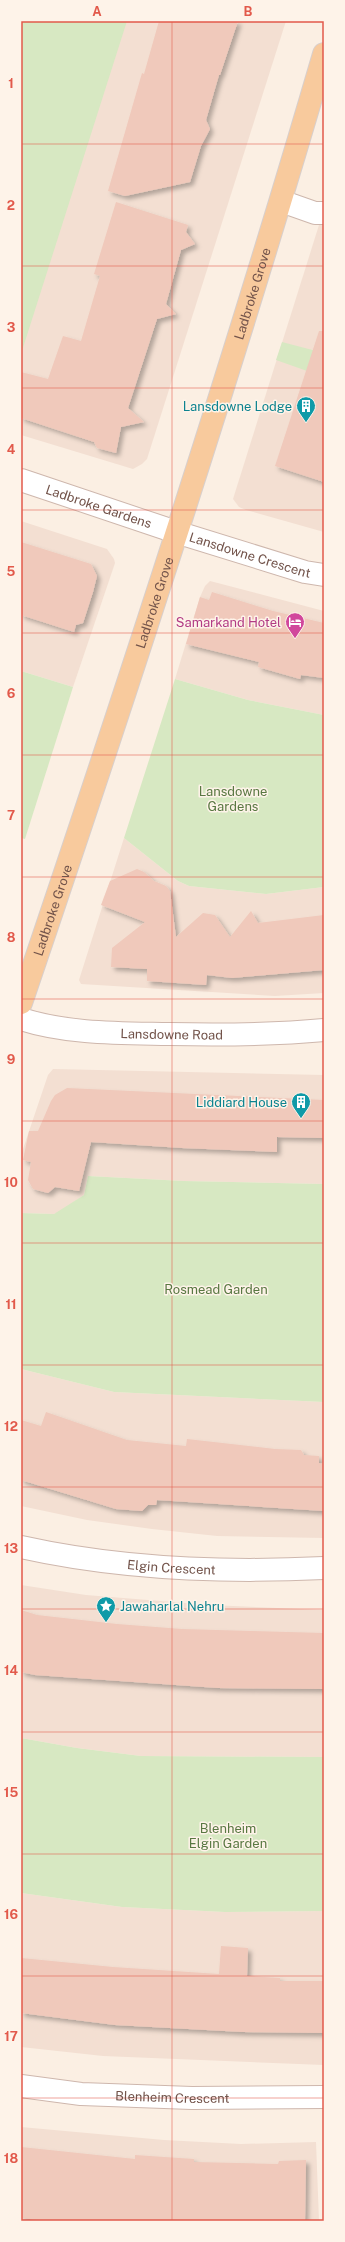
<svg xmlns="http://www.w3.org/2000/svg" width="345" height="2242" font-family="'Public Sans',sans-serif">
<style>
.residential{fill:#f3dfd2}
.green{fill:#d7e8c2}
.building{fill:#f0c9bb;filter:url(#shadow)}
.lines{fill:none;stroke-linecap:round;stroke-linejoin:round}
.minor-casing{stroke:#ceb7ad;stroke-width:24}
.major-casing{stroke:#d8cfcc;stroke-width:24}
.minor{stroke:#fff;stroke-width:22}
.major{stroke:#f8ca9d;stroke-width:22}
.grid{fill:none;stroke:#e2594b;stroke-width:1;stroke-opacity:0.55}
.labels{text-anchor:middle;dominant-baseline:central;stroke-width:3;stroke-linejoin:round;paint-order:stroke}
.street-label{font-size:13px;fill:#72534a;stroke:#fef3e9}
.culture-label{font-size:13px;fill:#0d838f;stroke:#fef3e9;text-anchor:end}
.hotel-label{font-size:13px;fill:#b23c85;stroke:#fef3e9;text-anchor:end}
.park-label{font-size:13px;fill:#597842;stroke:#fef3e9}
.neatline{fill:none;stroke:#e2594b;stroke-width:1.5}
.grid-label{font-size:13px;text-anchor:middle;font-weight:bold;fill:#e2594b}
</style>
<defs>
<filter id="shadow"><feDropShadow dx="3.5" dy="3.5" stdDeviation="2" flood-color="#0004"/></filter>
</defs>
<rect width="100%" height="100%" fill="#fbefe3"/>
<g class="residential">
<path d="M21,21h265l-139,438 -5,5 -9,5 -112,-34z"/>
<path d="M324,209v323l-78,-22 -7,-3 -6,-8z"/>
<path d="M21,521l86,28 7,10 1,4 -42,124 -52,-16z"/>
<path d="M210,581l114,30v104l-76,-15 -73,-21 25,-82 5,-11z"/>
<path d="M124,838l54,43 11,5 77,8 58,-7v106l-49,3 -194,-12 -2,-4z"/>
<path d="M53,1069l271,6v109l-140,-3 -96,-5 -4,19 -24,17 -6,2 -33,-1v-58l27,-80z"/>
<path d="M21,1369l93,23 210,10v136l-107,-2 -65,-7 -65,-9 -66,-14z"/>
<path d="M21,1585l65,10 124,10 114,5v147l-183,-1 -64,-8 -56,-10z"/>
<path d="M21,1893l101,14 103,5 99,-1v154l-221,-9 -82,-9z"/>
<path d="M21,2127l143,13 77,4 75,-2 3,79h-298z"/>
</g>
<g class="green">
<path d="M21,21h106l-106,333z"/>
<path d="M282,342l42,11v24l-48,-17z"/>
<path d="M21,671l52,16 -48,152 -4,-1z"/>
<path d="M175,679l73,21 76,15v172l-58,7 -77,-8 -11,-5 -54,-43z"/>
<path d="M88,1176l96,5 140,3v218l-210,-10 -93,-23v-156l33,1 30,-19z"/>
<path d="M21,1738l56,10 64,8 183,1v154l-99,1 -103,-5 -101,-14z"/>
</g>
<g class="building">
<path d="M159,21h79l-18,54h-1l-13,45 4,9 -9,17 -11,36 -65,14 -17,-5 34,-118 2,1z"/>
<path d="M116,202l72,23 -2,7 9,12 -14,6 -15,54 10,10 -19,5 -29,89 16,14 -23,5 -5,26 -19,-5 -3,-6 -73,-24v-46l27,7 15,-43 18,5 19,-65 -6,-2z"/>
<path d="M319,331h5v151l-49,-16z"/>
<path d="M21,542l70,22 6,12 -4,16 -10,31 -7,2 -2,7 -53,-17z"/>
<path d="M212,592l61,19 51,12v55l-23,-3 -1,4 -42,-12 1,-5 -73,-18 14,-47 9,3z"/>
<path d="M137,869l7,3 10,9 12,5 4,5 6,46 27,-24 12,2 15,22 21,-26 7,12 66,-8v55l-92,8 -25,-3 -1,10 -59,-4v-12l-36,-2 1,-19 33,-26 -44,-17 9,-24z"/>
<path d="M67,1088l257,12v38l-47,-1v15l-95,-4 -91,-6 -12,49 -24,-4 -7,6 -15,-4 -5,-9 3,-18 -8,-2 6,-29h9l13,-30 4,-6z"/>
<path d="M46,1412l81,28 59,6 1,-7 88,10 26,1 3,5 15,1v7l5,1v47l-167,-11 -1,5h-8l-6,6 -26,-2 -95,-29v-60l20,6z"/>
<path d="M21,1610l16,5 80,9 65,5 142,4v56l-106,-1 -183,-13 -14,-3z"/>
<path d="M221,1946l27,2 -1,28 33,2v3h44v52l-81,-1 -128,-7 -94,-12v-55l92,9 106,7z"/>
<path d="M21,2147l114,12v-4l59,4v3l84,2 1,-3 27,-1 -1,61h-257l-27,-3z"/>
</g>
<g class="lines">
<defs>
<g id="minor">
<path d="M281,201l34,12h9"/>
<path id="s1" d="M21,480l155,52 129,40 19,3"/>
<path id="s2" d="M21,1019c47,15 98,14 148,15 52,1 103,1 155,-4"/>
<path id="s3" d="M21,1547c99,22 202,26 303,21"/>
<path id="s4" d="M21,2086l60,8 111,4 132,-1"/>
</g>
<g id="major">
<path id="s5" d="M21,1003c107,-315 210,-630 303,-949"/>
</g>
</defs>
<use href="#minor" class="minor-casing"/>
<use href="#major" class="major-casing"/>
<use href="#minor" class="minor"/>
<use href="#major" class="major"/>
</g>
<path class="grid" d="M172,21v2200M21,144h303M21,266h303M21,388h303M21,510h303M21,633h303M21,755h303M21,877h303M21,999h303M21,1121h303M21,1243h303M21,1365h303M21,1487h303M21,1609h303M21,1732h303M21,1854h303M21,1976h303M21,2098h303"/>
<defs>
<symbol id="building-pin" viewBox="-11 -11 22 30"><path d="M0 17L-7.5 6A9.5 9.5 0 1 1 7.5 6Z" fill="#0f9aa8" stroke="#fef3e9"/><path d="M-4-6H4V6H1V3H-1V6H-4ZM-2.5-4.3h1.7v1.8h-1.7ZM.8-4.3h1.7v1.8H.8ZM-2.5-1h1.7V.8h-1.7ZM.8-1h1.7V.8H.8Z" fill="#fff"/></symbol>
<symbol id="hotel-pin" viewBox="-11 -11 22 30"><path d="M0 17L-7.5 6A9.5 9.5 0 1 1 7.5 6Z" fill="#d1479c" stroke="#fef3e9"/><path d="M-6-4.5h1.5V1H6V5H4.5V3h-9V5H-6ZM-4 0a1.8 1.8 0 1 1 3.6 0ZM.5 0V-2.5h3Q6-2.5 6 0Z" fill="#fff"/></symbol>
<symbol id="sight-pin" viewBox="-11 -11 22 30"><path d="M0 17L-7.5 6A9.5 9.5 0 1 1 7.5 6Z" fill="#0f9aa8" stroke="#fef3e9"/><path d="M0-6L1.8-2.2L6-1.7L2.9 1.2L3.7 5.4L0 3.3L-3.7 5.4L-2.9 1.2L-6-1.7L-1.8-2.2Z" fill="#fff"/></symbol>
</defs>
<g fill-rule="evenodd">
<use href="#building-pin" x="295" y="395" width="22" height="30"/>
<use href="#hotel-pin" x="284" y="611" width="22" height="30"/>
<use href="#building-pin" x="290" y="1091" width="22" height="30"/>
<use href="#sight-pin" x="95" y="1595" width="22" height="30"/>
</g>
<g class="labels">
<g class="street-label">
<text stroke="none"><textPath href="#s5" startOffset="746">Ladbroke Grove</textPath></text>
<text stroke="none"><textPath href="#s1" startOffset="82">Ladbroke Gardens</textPath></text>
<text stroke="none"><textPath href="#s1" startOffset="241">Lansdowne Crescent</textPath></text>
<text stroke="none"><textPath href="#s5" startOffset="422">Ladbroke Grove</textPath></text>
<text stroke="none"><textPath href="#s5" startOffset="98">Ladbroke Grove</textPath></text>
<text stroke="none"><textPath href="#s2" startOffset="152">Lansdowne Road</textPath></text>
<text stroke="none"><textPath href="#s3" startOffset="152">Elgin Crescent</textPath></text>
<text stroke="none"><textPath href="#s4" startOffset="152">Blenheim Crescent</textPath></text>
</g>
<g class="culture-label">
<text x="292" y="406">Lansdowne Lodge</text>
<text x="287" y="1102">Liddiard House</text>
<text x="120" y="1606" text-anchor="start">Jawaharlal Nehru</text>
</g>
<g class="hotel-label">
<text x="281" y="622">Samarkand Hotel</text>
</g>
<g class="park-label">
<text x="233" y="791">Lansdowne<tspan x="233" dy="15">Gardens</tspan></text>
<text x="216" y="1289">Rosmead Garden</text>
<text x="228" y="1828">Blenheim<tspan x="228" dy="15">Elgin Garden</tspan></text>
</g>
</g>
<rect width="345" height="2242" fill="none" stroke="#fef3e9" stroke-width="44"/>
<rect x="22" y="22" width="301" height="2198" class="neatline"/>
<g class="grid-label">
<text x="97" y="16">A</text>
<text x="248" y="16">B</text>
<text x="11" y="88">1</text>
<text x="11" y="210">2</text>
<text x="11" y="332">3</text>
<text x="11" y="454">4</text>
<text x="11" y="576">5</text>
<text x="11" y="698">6</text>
<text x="11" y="820">7</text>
<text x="11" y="942">8</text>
<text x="11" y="1064">9</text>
<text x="11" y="1187">10</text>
<text x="11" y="1309">11</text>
<text x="11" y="1431">12</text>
<text x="11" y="1553">13</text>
<text x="11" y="1675">14</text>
<text x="11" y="1797">15</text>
<text x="11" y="1919">16</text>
<text x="11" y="2041">17</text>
<text x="11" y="2163">18</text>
</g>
</svg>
